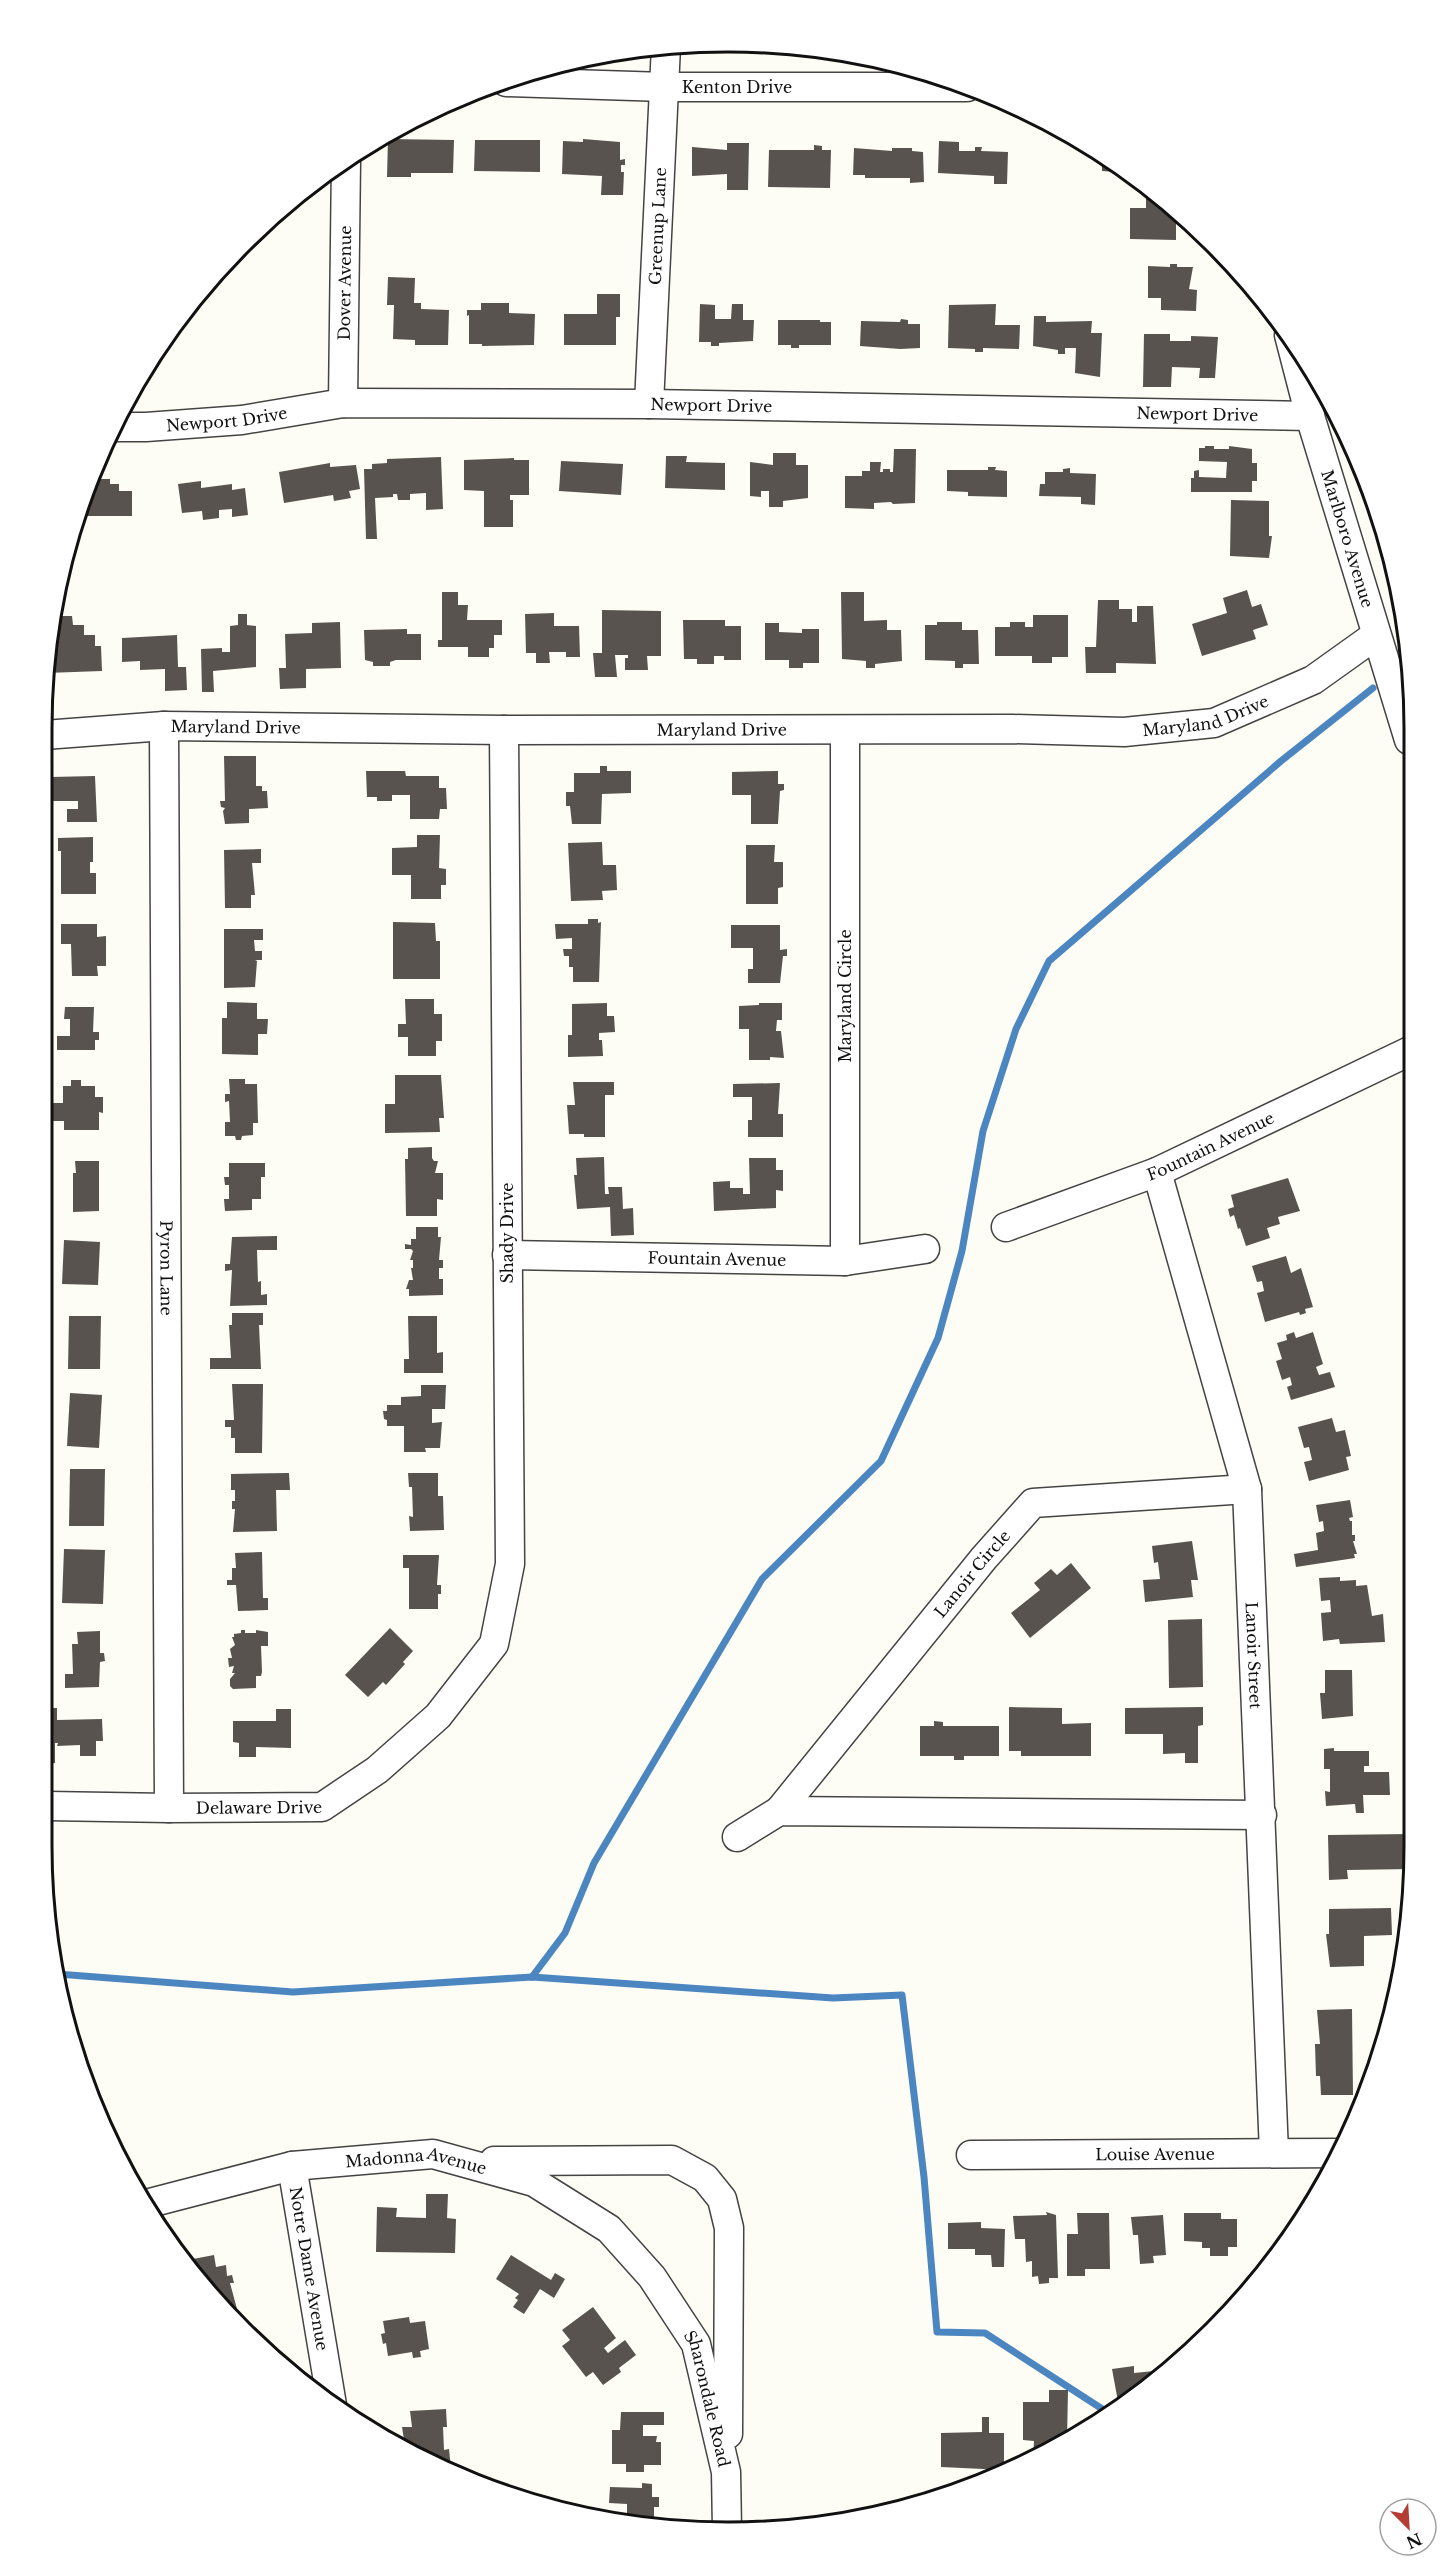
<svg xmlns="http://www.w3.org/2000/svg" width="1456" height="2575" font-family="'Libre Baskerville',serif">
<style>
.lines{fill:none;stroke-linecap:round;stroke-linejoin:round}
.stream{stroke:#4c86c1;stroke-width:7}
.building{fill:#58534e}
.minor-casing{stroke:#444;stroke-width:31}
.minor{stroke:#fff;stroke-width:28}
.labels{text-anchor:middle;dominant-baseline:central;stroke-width:6;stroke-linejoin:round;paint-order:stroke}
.street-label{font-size:16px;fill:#111;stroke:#fff}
.rim{fill:none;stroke:#111;stroke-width:3}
</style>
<rect width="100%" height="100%" fill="#fefdf5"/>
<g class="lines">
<g class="stream">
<path d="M1404,662l4,-3"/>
<path d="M57,1974l236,18 239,-15 301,21 69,-3 22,182 13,155 48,1 125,81"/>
<path d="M532,1977l33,-44 29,-70 168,-284 119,-118 57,-123 24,-87 21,-120 33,-102 33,-68 232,-200 92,-73"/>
</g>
</g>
<g class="building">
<path d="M388,139l66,1 -1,33h-42v4h-24z"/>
<path d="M583,139l37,3v18l5,-1v6h-4v7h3l-1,23h-22l1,-19 -40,-2 1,-33 20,1z"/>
<path d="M475,140h65v32l-66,-1z"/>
<path d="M939,141l20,1v9h16v-4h7l-1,4 27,1 -1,32h-13v-8l-56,-3z"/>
<path d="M727,143h22l-1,47h-21v-16l-35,2v-29l35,3z"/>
<path d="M814,145l8,1v4h9l-1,38 -62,-1 1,-37h45z"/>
<path d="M854,148l38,3v-3h20v3l11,1 1,30 -14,1v-5h-45v-3h-12z"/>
<path d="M1102,158l14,10v4l-14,-1z"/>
<path d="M1150,194l26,21v25l-46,-1v-31h16v-11h4z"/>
<path d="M1170,264h7v3h16l-4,22 8,1 -1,21 -35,-1v-12h-13v-32l22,1z"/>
<path d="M388,277l27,1 -1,25h7v6l28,1 -1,35h-33v-5l-22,-1 1,-34h-7z"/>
<path d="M597,294h23v23h-4v28h-52v-31h33z"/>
<path d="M481,303h28v10l26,1 -1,31 -52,1v-2h-13v-29l-2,1v-6h14z"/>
<path d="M700,304l15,1v14h16l1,-15h11v16h11l-1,21 -34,2v3h-8v-4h-12z"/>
<path d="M996,304l-1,21h25l-1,24 -36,-1v4h-8v-3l-27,-1 1,-43z"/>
<path d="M1034,316h12v6l46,-1 -1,12h11l-2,44 -25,-4 1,-25h-11v6h-7v-4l-25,-4z"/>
<path d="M901,319l7,1v4h12v24l-20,1 -40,-3 1,-25 39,1z"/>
<path d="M778,320h42v2h11v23h-32v3h-8v-3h-13z"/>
<path d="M1144,334h26v7h21v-5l27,1 -3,41h-16l1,-10 -28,-1 -1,20h-28z"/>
<path d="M1205,446h9v3h15v-3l23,3v14h5v18h-5v11h-61v-14h3v-7l5,-1v7l27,1 1,-16 -28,-1v-13h6z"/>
<path d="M894,449h22l-1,54 -22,1 -2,-2 -17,1v6l-29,-1v-32h17v-5h8v-9h11l-1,10h3v-3h7v3h3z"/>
<path d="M773,453h23v12h12v33l-25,3v6h-14v-16h-8v6l-11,-1v-34l23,3z"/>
<path d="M666,456h21l-1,6 39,1v27l-60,-2z"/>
<path d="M441,457l2,52 -17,1v-17l-16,1v6h-12l-1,-6h-4v3l-18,1 2,41h-11l-2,-70h8v-5l15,-1v-4z"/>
<path d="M514,458v2h15v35h-19v5h3v27h-29v-36l-20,-1v-30z"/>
<path d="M561,461l62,3 -2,31 -62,-4z"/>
<path d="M330,463v4l26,-2 4,24 -11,2 2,7 -17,3 -1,-6 -49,8 -5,-31z"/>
<path d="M988,467h8l-1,3 12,1v26l-39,-1v-4l-21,-1v-21h41z"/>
<path d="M1070,468v5l26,1 -1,31 -14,-1v-7l-42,-1 1,-12h5v-12h18v-3z"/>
<path d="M91,479h19v5h9v7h13v25h-55z"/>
<path d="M201,481v7l31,-4v6l13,-2 3,27 -16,2v-8l-13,1v8l-16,2 -1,-9 -20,2 -4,-29z"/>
<path d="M1231,500l38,1v35h3l-3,22 -39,-2z"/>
<path d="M1247,590l5,17 9,-3 7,21 -15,5 3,9 -54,17 -10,-32 35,-11 -4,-15z"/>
<path d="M442,592h16v13h10l-1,15h35v15h-8v13h-5v9h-21v-10h-30v-7h4z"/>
<path d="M841,592h23v29l23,-1v10h14l1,31 -27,3v4h-9v-7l-24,-2z"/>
<path d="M1098,600h21v9h13v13h5v-16h16l3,58 -40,-1v10h-30l-1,-26h11z"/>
<path d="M602,610l59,1v45h-14l1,14h-23v-12h3v-3h-13l2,22h-22l-2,-24h9z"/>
<path d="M554,613v13h25l1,31h-14v-5h-17l1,11h-14v-10h-10l-1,-39z"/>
<path d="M238,614h9v11l9,1v41l-43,4 1,21h-12l-1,-43 21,-1v4h8v-26l8,-1z"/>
<path d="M1033,615h35v42h-16v6h-20v-7h-37v-29h15v-5h15v5h8z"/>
<path d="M57,616h15l1,9h11v10h11v11h6l1,25 -56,2 4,-24h6z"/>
<path d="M683,620h42v6h16v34h-17v-4h-10v8h-17v-5h-13z"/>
<path d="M340,622l1,46 -35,1v19l-26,1 -1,-21h7l-1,-34 27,-1v-10z"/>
<path d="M937,622h25v8h16l1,34h-16v4h-8v-7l-30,-1v-35h12z"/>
<path d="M765,623h14v9l23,1v-4h17v34h-16v5h-14v-8h-24z"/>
<path d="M407,629v5h14v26h-25l-6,2v4h-17v-4l-8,-2 -1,-30z"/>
<path d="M177,635l1,32h8l1,23 -22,1v-22l-25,1v-9l-18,1v-24z"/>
<path d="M224,756h32v30h6v5h5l1,17 -19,1v14l-24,1 -2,-13 2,-3 -4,-1 -1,-6h5z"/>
<path d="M600,766h7v5h24v22l-29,1 -1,30h-29l-2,-18h-4v-14h8v-19h26z"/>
<path d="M366,771h39l1,5h33v12h7l1,21h-7l-1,10h-29v-24h-18v6h-15v-4h-10z"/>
<path d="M778,771v13h6v6l-4,1 -2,33h-27v-29h-19v-23z"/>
<path d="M95,776l2,46h-30v-13h11v-8h-27v-24z"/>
<path d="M417,835h23l-1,33 7,1v16h-5v14h-30v-24h-19v-27l25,-1z"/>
<path d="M93,837v25h-3v11h6v21h-35v-43h-3v-13z"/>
<path d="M602,842l1,23h13l1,25 -15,1 1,9 -32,1 -3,-58z"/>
<path d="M746,845h29l-1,17h9v25l-5,1v16h-32z"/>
<path d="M261,849v14h-9l3,32h-4v13h-26l-1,-58z"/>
<path d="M588,919h10v4l3,-1 -2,60h-26v-15h-4v-11h-5l-1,-7h9v-11l-16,1 -1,-15h33z"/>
<path d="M393,922l42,1 1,18h4v38h-47z"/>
<path d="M61,924h36v13l9,-1v30h-9l1,10h-26l-1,-32h-10z"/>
<path d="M731,925h49v25l7,-1v7h-4l-3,27h-32v-14h5v-21h-22z"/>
<path d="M224,929h39v11h-9l1,11h7v9h-7l2,1 -2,26 -31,1z"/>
<path d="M405,999h29v15h8v27h-6v15h-28v-19h-10v-13h8z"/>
<path d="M227,1002l30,1v16h11l-1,15h-9v21l-36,-1v-36h5z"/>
<path d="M607,1003v13h7l1,16 -16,1v7h3l1,16 -35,1v-22h4v-31z"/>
<path d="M759,1003h23v17h-5l-1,11h5l3,27 -14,-1v3h-21v-31h-10v-23l20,-1z"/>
<path d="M65,1007h29l-1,25h6v8h-4v10h-38v-14h13v-17h-6z"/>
<path d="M395,1075h46l3,43h-5l1,14 -55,1v-29h10z"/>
<path d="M229,1079h16v5h12l1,39h-5v12l-11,1 -1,4h-5l-1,-4h-10v-14h5l-1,-21 -4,1v-8h5z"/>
<path d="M71,1080h10v6h14v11h8v16l-4,-1v18h-35v-9h-11v-18h10v-17h8z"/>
<path d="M573,1082h41v13h-9v42h-21v-3h-15l-2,-29h8z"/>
<path d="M780,1083l-2,31h5v23h-35v-17h4v-23h-19v-13z"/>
<path d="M1410,1133v24h-1l-6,-22z"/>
<path d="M432,1147v11l2,3h4l-3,12h8v27l-6,-1v17h-31l-1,-57h3v-11z"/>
<path d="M604,1157l1,37h4l-1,-7h14l1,22 10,-1 1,27 -23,1 -1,-29 -33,2 -3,-34h3l-1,-17z"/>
<path d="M749,1158h27v12h7v21l-7,-1v18l-62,3 -1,-29 17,-1v7h13v6h7z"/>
<path d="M75,1161h24v50l-26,1v-39h3z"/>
<path d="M229,1163h36v14h-4v22h-9v11l-27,1 -1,-12h5v-14h-4l-1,-8h5z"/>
<path d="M1288,1178l12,33 -22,6 2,7 -13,4 3,10 -24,8 -6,-18 -2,1 -4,-14 -4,2 -2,-8 6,-2 -3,-12z"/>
<path d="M416,1227h22v10h3l-2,23h4v8h-4v11h4v16l-34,1v-7h-3l3,-9h4l-2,-12h2v-8h-3l3,-9 -2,-2h-6v-5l6,1v-6h5z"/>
<path d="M277,1236v14h-20l1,32 3,-1v14l6,-1v11l-37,1 2,-36 -7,1v-7h5l2,-27z"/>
<path d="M64,1240l36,2 -2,43 -36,-1z"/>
<path d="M1286,1256l5,17 10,-5 12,39 -8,2 1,4 -6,2 -1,-3 -34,10 -8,-29 7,-2 -2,-10 -5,1 -5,-16z"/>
<path d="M232,1313h31v12h-4l2,44h-51v-11h21l-2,-33h3z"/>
<path d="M69,1316h32l-1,53h-32z"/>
<path d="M408,1316h29v37l6,-1v21h-39v-14h5z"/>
<path d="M1294,1332l2,6 17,-6 10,32 -7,3 3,8 11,-3 5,15 -44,13 -4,-13 5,-2 -2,-8 -8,3 -6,-19 6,-2 -5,-16 10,-3 -1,-5z"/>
<path d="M232,1384h31l-1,69h-27v-15h-4v-11h-6v-7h9z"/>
<path d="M421,1385h25l-1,24h-13v14l10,-1 -2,26h-15l1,4h-22v-26h-17v-6l-3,-1 -1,-8h4v-6h14v-8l20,-1z"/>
<path d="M70,1393l32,2 -3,53 -32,-2z"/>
<path d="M1332,1418l4,14 9,-2 6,26 -5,1 3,13 -40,11 -5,-19 8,-2 -3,-13 -5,1 -6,-21z"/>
<path d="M70,1469h35l-1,57h-35z"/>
<path d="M289,1473l1,17h-14l1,41 -44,1 2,-23h-3v-8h3v-11h-4v-16z"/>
<path d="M408,1473h30v23h5l1,34 -34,1 -1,-15 4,1 -1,-30h-3z"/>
<path d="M1350,1500l3,17 -4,1 1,3h2v14h3v6h-2l4,13h-3l1,4 -59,9 -2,-13 24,-4 -2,-17 8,-2 -1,-10 -4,1 -3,-17z"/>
<path d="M1192,1541l6,39h-7l2,17 -48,5 -2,-22 17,-1 -2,-17 -4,1 -2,-17z"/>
<path d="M64,1549l41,1 -2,54 -41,-1z"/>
<path d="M262,1552l1,46h5v12l-30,1 -2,-26h-9v-5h5v-12h4l-1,-15z"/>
<path d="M403,1555h36l-2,30h4v9h-3v15h-29v-41h-6z"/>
<path d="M1071,1563l20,25 -61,50 -19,-25 29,-23 -6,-7 17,-14 6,6z"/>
<path d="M1340,1577v4l16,-1v6l11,-1 5,31 11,-2 2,28 -45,2 -1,-5 -16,2 -2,-28 10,-1 -1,-12 -9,1 -2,-23z"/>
<path d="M1202,1619l1,68 -34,1 -1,-68z"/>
<path d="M390,1628l23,23 -10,11 2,2 -19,21 -3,-3 -15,15 -23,-22z"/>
<path d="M241,1630h4v3h11v-3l12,2v14h-7l1,26 -1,4h-5v12l-23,1 -3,-3v-7l5,-6h-3l2,-7 -5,1 -1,-9h4l-2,-9 5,-4 -3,-8h2v-3l7,-1z"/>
<path d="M100,1631v22h4l1,8 -5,1 -1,25 -34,1v-14h8l-1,-30h6l-1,-12z"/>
<path d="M1325,1670h27l1,46 -31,3 -2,-26h5z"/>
<path d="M1009,1707l53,1v16l29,-1v33h-70v-5h-12z"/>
<path d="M1203,1707v18l-5,1v37h-13v-10l-22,1v-20h-38v-26z"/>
<path d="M47,1708h10v12l45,-1 1,22h-7v15h-16v-11l-23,1 1,-3h-3v20l-8,1z"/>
<path d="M276,1709h15v39l-35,-1v10h-17v-14l-6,-1v-21h43z"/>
<path d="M934,1721l9,1v4h56v30h-35v4h-10v-4h-34v-30h14z"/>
<path d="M1334,1748v3h35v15h-5v6h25l1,23h-27l1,18h-8l-1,-9 -29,2 -1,-15 5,1v-23h-6v-20z"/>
<path d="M1411,1834l1,35 -65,1 1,9 -19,1 -1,-45z"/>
<path d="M1391,1908l1,27 -28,1v30l-34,1 -4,-33h3v-25z"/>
<path d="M1352,2009l1,86h-32l-1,-19h-4l-1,-32h5l-3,-34z"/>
<path d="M426,2194h22l-1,24 9,1 -1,34 -79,-1 1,-45 20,1 -1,9 30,1z"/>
<path d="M1046,2212l10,3 2,63h-9v5l-10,1 -1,-8 -6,1v-16l-6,1 -1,-23h-10l-2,-23 34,-1z"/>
<path d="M1077,2213h32l1,56h-25v7h-18v-42h11z"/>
<path d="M1184,2213h37v6h16v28h-9v9h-18v-8h-8v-6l-18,-1z"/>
<path d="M1163,2215l3,40 -13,1 1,7 -14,1 -2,-29h-5l-2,-18z"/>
<path d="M981,2222v6l24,1 -1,38h-12l-1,-12h-16v-6h-27v-26z"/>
<path d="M214,2255l2,12 10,-2 1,11 5,-1 2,8h-4l7,26 -13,2 -21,-25 -3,-15 -5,1 -2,-13z"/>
<path d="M511,2255l40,25 4,-7 10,6 -11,19 -14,-9 -16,25 -11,-7 5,-7 -3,-2 4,-4 -23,-15z"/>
<path d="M593,2307l23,31 -12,10 4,5 17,-13 11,15 -17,13 2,4 -18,13 -10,-13 -7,5 -24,-31 8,-6 -8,-10z"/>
<path d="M409,2317l1,6 15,-2 4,28 -9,2 1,6 -8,1 -1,-6 -24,4 -2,-13 -3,1 -2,-10 4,-1 -2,-12z"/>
<path d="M1134,2366v7l20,-2 1,10 -36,26 -7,-38z"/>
<path d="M1049,2390h19l-1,50h-4v5l-30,15 1,-19 -11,-1v-38h26z"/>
<path d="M446,2409l1,18h-4l1,23 5,-1 2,20h-8l-37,-17 -4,-25h10l-2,-16z"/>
<path d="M621,2412h43v13h-21v11h14l-1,6h5v23h-17v7h-18v-8h-14v-34h8z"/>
<path d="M982,2417h7v16h15v37l-63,-3v-34l41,-1z"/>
<path d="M642,2483l10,1v13h7v10h-5v13l5,1v7l-32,-3v-21l-18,-1 1,-16 32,1z"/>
</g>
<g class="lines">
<defs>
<g id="minor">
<path id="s1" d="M506,82l159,5h302"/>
<path id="s2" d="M1289,335l21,81 99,324"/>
<path id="s3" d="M343,403l3,-242"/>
<path id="s4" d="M649,404l17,-358"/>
<path id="s5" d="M115,427h31l96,-7 101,-17 306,1 661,12"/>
<path id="s6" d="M164,726l5,1082"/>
<path id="s7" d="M44,735l120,-9 340,4 509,-1 111,3 90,-9 99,-43 63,-45"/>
<path id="s8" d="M1157,1172l90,317 27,664"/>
<path id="s9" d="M1006,1227l151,-55 253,-121"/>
<path id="s10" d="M507,1255l338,6 80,-12"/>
<path d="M845,1261v-530"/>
<path id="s11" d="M47,1806l122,2 153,-1 55,-37 61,-54 56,-72 16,-80 -6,-834"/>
<path id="s12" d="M779,1811l205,-253 49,-55 214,-14"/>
<path d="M737,1837l42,-26 483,4"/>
<path id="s13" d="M971,2155l368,-2"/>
<path d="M494,2161l178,-1 33,18 17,21 7,29 -1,206"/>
<path id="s14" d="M292,2166l40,239"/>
<path id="s15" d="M146,2204l146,-38 141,-12 101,28 75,47 43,48 44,67 30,128 1,58"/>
</g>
</defs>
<use href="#minor" class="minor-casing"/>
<use href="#minor" class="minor"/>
</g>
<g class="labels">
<g class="street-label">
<text stroke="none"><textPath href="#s1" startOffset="231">Kenton Drive</textPath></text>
<text stroke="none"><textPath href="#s4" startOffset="178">Greenup Lane</textPath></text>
<text stroke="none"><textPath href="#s3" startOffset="120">Dover Avenue</textPath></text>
<text stroke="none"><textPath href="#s5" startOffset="598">Newport Drive</textPath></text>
<text stroke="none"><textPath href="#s5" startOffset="1084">Newport Drive</textPath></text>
<text stroke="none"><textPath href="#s5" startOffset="112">Newport Drive</textPath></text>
<text stroke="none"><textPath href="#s2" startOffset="212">Marlboro Avenue</textPath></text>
<text stroke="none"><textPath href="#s7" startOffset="1164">Maryland Drive</textPath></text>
<text stroke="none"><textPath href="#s7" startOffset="192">Maryland Drive</textPath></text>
<text stroke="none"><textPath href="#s7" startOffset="678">Maryland Drive</textPath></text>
<text transform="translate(845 996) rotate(-90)">Maryland Circle</text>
<text stroke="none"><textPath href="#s9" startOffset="220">Fountain Avenue</textPath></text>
<text transform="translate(507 1233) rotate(-90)">Shady Drive</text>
<text stroke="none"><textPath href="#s10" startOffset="210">Fountain Avenue</textPath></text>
<text stroke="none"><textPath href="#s6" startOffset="542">Pyron Lane</textPath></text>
<text stroke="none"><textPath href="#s12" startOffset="306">Lanoir Circle</textPath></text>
<text stroke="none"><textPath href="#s8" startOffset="496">Lanoir Street</textPath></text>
<text stroke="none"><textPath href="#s11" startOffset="212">Delaware Drive</textPath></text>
<text stroke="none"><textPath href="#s13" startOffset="184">Louise Avenue</textPath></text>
<text stroke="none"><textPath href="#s15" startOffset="276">Madonna Avenue</textPath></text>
<text stroke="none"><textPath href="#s14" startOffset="104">Notre Dame Avenue</textPath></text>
<text stroke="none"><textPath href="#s15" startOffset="686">Sharondale Road</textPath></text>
</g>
</g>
<path d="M0 0H1456V2575H0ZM728 52H728A676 676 0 0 1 1404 728V1846A676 676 0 0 1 728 2522H728A676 676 0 0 1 52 1846V728A676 676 0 0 1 728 52Z" fill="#fff" fill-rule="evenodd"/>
<path class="rim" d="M728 52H728A676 676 0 0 1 1404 728V1846A676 676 0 0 1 728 2522H728A676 676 0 0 1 52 1846V728A676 676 0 0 1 728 52Z"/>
<g transform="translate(1408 2527) rotate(156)"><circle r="28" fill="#ffffff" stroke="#a0a0a0" stroke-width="1.5"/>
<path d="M0-4.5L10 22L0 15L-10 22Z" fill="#b43c35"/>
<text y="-9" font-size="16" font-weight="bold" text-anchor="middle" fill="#111111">N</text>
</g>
</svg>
